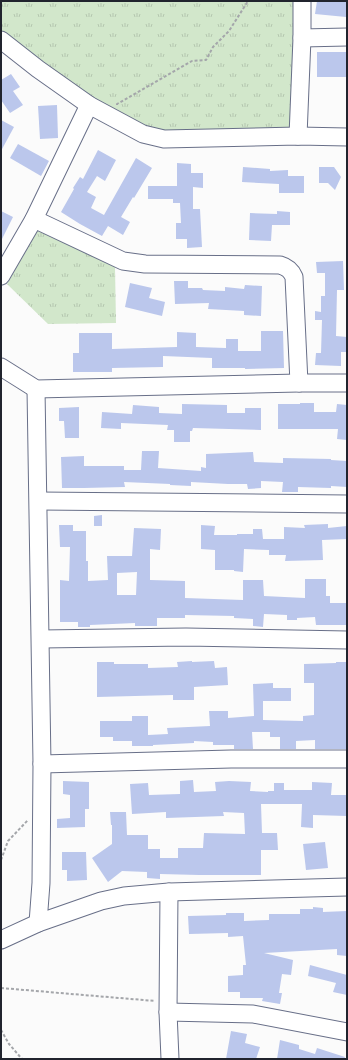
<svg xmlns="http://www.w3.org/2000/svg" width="348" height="1060" font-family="'DejaVu Sans',sans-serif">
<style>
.grass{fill:url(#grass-tufts)}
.building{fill:#bbc7ec;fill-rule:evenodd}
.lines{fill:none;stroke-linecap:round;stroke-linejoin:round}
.minor-casing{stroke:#686f88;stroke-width:19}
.path{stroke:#a4a6aa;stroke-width:2;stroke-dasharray:3 2;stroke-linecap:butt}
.minor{stroke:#fff;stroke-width:17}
</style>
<defs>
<pattern id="grass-tufts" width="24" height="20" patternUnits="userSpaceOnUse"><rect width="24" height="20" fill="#d2e7cb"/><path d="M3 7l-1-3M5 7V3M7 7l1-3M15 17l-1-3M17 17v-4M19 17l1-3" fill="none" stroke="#b4c6af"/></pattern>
</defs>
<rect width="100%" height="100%" fill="#fbfbfb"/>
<g class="grass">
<path d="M1,1h295v133l-132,3 -73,-35 -90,-67z"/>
<path d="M38,230l77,37 1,56 -68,1 -41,-40z"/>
</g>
<g class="building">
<path d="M317,1h30l-1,16 -31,-3z"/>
<rect x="317" y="52" width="30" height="25"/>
<path d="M11,74l9,13 -7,4 10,14 -13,8 -9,-13v-20z"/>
<path d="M57,105l1,33 -18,1 -2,-33z"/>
<path d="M1,120l13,7 -13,24z"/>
<path d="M18,144l31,17 -8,15 -31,-18z"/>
<path d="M98,150l18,10 -11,21 -8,-5 -10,16 9,5 -5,11 13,7 32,-57 16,10 -18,30 -1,-1 -12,20 9,5 -7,13 -15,-9 -6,10 -22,-12 -19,-12 13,-23 -1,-1 7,-11 3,2z"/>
<path d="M177,163l14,1v9h12v15l-10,-1v22h7l2,38 -15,1v-9h-11v-16h5l-1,-20h-7v-4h-25v-13h29z"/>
<path d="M243,167l27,2v2l18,-1v6h16v17h-25v-9l-37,-2z"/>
<path d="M319,167h15l7,10 -6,13 -7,-7h-9z"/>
<path d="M1,211l12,6 -12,24z"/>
<path d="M277,211l13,1v13h-18l-1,16 -22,-1 1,-27 27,1z"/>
<path d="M343,261l1,29h-7l-1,46 11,1v15h-6v14l-26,-1 1,-12h5l1,-33h-7v-9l6,1v-16h4v-23h-8l-1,-11z"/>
<path d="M174,281h14v7h14l1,2 22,1v-4l19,2 1,-4 17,1 -1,30 -17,-1v-4l-36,-2 1,-6 -34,1z"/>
<path d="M130,283l22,5 -3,10 16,4 -3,14 -37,-9z"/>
<path d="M261,331h22l1,37 -39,1v-1h-33v-10l-49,-2v11l-51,1v4h-39v-19h6v-20h33v16l65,-2v-15l19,1v14l30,1v-9h12v12h23z"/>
<path d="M300,403h14v9h22l1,-8 10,1v35l-10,-1 1,-10h-60v-25h22z"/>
<path d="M182,404l45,1v8h18v-5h16v22l-68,-2 -1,3h-2v11h-16v-12h-7l1,-5 -47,-2v6l-20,-1 1,-16 30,2 1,-9 26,2v6l23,1z"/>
<path d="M79,407v31h-14l-1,-17h-5v-13z"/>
<path d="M142,451h17l-1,17 43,3v-4l5,1v-14l47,-2 1,10 29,1v-5l48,1v1l16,1v26l-16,-1v2l-33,-1v5h-16l1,-10 -22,-1v7l-13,1 -1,-5h-19l-37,-2v4l-21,-1v-1l-46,-2 1,5 -41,1h-22l-1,-31 23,-1v10h40v4h17z"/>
<path d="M102,515v11h-8v-10z"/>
<path d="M328,524v4l19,-2v13l-25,1 1,20 -38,1 1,-6h-17v-5l-25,-1 -1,23 -9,-1v-1h-19v-20l-14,-1v-24l14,1 -1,9h23v-1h16v-5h9l1,10h21v-12l21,1 -1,-3z"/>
<path d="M59,525h14v6h13v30h2v20l20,-1 -1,-24h25l2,-28 27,1 -1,21 -10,-1v31l35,1v17l58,2v-20h20l1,16 41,2v-19h21v17h4v7h17v22h-31l-1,-8 -18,1v2h-10v-5l-23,-1 -1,13 -10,-1v-7l-19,-1v-2l-49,-1v3h-28v8h-22v-3l-45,2v2h-12v-5h-18v-42l9,1 1,-34h-10zM137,572l-1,23h-19v-22z"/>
<path d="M192,661v1l22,-1 1,7 12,-1 1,18 -34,2v13h-21v-5l-76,2v-35h17v2h34v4l30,-1 -1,-5z"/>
<path d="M336,662h11v87h-32v-9l-19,1v8h-16v-12h-10v-5h-18l1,17h-19v-4h-21v-3l-19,-1v2l-41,2v1h-21v-5h-19v-4h-13v-16h32v-5h16v19l20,-1 -1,-6 43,-2 -1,-15h19v7l26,-2 -1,-32 20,-1v5h18v13h-28v19l40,1v-5l11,-1v-32h-10v-19l32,-1z"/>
<path d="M193,780l1,12 22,-1 -1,-9 14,-1 22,1 -1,9 18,1v-1h6v-8h10v7h28v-8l20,1 -1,12h16v21l-34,-1v13l-12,-1 1,-23h-41l1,29h15l1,17h-17v25h-62l-39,-1v5l-13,-1v-6l-25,-1 -14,11 -16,-24 20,-14v-19h-1l-1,-13h16l1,23h21v14h12v9h18v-10h25l1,-15 41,1 -1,-21 -21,-1 1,4 -58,2v-6l-34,2 -2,-30 18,-1 1,12 31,-1v-13z"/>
<path d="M63,781l26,1v27h-4v18l-28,1v-9l13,-1v-23l-7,-1z"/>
<path d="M325,842l3,26 -22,2 -3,-26z"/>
<path d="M62,852h24l1,28 -20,1v-11h-5z"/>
<path d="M313,907l10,1v4l24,-1v45l-10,-1v-6l-73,4 29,7 -2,15 -9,-1 -3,19h3l-2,11 -18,-3 1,-3h-23v-6h-12v-16l15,-1v-10h3l-3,-29 -15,1v-4l-39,1 -1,-18 38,-1v-2h18v8l25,-1v-6h31v-5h13z"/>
<path d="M310,965l37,10v20l-14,-3 3,-9 -28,-7z"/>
<path d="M231,1031l16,3 -2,9 15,4 -4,12h-30z"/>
<path d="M280,1040l19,5v4l16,5 2,-6 28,9 -1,2h-67z"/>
</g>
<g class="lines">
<defs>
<g id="minor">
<path d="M302,38l45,-1"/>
<path d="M1,40l37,29 51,36 54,29 21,5 134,-3 49,1"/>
<path d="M298,136l4,-98v-37"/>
<path d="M34,219l89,42 22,3 135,1c7,2 11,5 14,12l5,106"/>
<path d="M1,276l33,-57 55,-114"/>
<path d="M1,367l35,22 263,-6h48"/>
<path d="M36,389l6,375 -1,119 -3,40 63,-22 23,-5 45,-4 178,-5"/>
<path d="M39,501l308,3"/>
<path d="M41,639l145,-2 161,3"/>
<path d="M42,764l189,-5h116"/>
<path d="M169,892l-1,120 2,47"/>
<path d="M1,940l37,-17"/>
<path d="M168,1012l85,2 94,18"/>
</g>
</defs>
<use href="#minor" class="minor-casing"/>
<g class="path">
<path d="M117,105v-1l75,-43 14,-1 7,-13 16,-16 19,-30"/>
<path d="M1,860l7,-19 20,-21"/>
<path d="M1,988l154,13"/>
<path d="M1,1030l8,14 13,15"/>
</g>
<use href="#minor" class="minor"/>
</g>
<rect width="348" height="1060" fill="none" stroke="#21242e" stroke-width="4"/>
</svg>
